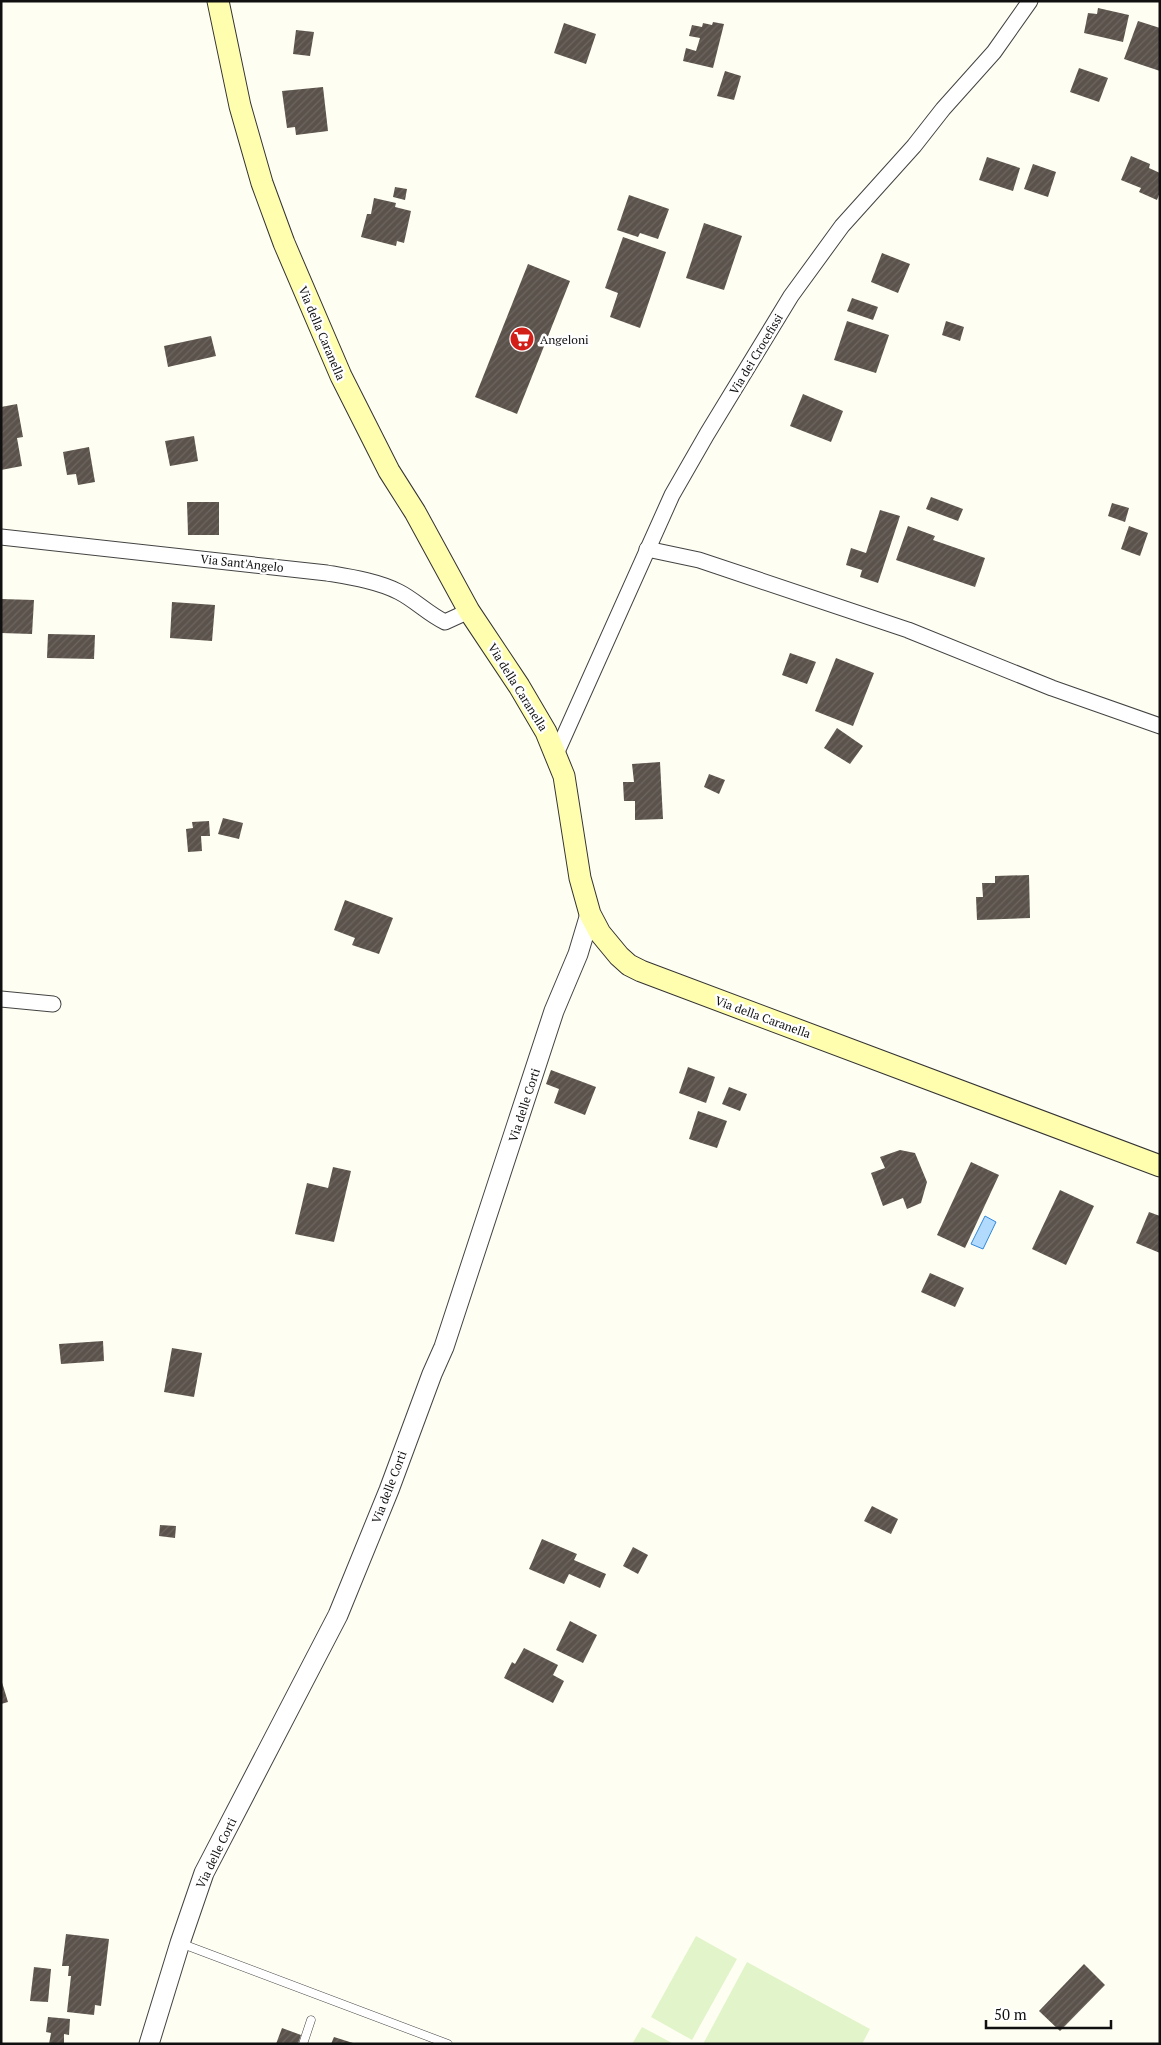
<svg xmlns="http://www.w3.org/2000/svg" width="1161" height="2045" font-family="'PT Serif',serif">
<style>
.pitch{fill:#e2f5ca}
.water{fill:#b1dafd;stroke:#3088dd}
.building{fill:url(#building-hatch)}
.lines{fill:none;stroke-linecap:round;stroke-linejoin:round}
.service-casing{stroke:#434343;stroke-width:9}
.minor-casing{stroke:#434343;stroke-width:17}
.tertiary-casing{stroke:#434343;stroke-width:21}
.secondary-casing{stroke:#323232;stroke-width:23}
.service{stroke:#fff;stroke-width:8}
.minor{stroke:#fff;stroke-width:15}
.tertiary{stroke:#fff;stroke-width:19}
.secondary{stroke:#fffdae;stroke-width:21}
.labels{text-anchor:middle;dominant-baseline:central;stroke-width:5;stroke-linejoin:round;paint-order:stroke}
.street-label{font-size:12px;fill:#101010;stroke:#fff}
.poi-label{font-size:12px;fill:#101010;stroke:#fff;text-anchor:start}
</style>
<defs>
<pattern id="building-hatch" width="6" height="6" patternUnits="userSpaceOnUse" patternTransform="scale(1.25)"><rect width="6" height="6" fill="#5a524b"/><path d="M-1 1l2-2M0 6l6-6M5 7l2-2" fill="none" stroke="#6d6661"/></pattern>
</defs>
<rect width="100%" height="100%" fill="#fffef3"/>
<g class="pitch">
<path d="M696,1936l41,23 -45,81 -41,-23z"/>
<path d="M747,1962l123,67 -8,15h-159z"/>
<path d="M642,2027l32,17h-42z"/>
</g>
<path class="water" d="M985,1216l11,6 -13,27 -12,-5z"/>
<g class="building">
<path d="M1098,8l31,7 -6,27 -39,-9 4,-20 9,1z"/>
<path d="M1138,21l22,7v43l-36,-12z"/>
<path d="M713,22l11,2 -11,44 -30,-7 3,-13 10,3 4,-13 -11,-2 3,-11 10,2 1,-4 9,2z"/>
<path d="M564,23l32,11 -10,30 -32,-11z"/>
<path d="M296,30l18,2 -4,24 -17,-2z"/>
<path d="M1079,68l29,10 -9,24 -29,-10z"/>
<path d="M725,71l16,5 -7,24 -17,-4z"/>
<path d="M323,87l5,44 -32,4 -1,-8 -8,1 -5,-37z"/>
<path d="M1131,156l19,8 -1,4 11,5v19l-3,8 -18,-8 2,-4 -20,-8z"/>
<path d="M987,157l33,11 -7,23 -34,-11z"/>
<path d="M1033,164l23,8 -8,25 -24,-8z"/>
<path d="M395,187l12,2 -2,11 -12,-3z"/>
<path d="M629,195l40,14 -11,30 -18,-6 -2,4 -21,-7z"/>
<path d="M374,198l22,5 -1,4 16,4 -7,32 -7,-2 -1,5 -35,-9 6,-23h4z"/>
<path d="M704,223l38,13 -18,54 -38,-12z"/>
<path d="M623,237l43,15 -26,76 -30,-11 8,-24 -13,-5z"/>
<path d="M882,253l28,11 -12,29 -27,-11z"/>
<path d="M528,264l42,17 -53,133 -42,-17z"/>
<path d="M852,298l26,9 -5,13 -26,-9z"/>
<path d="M847,321l42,14 -13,38 -42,-13z"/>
<path d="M946,321l18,6 -4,14 -18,-6z"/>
<path d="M211,336l5,20 -48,11 -4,-21z"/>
<path d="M803,394l40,17 -12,31 -41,-16z"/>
<path d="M17,404l6,33 -6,1 5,28 -21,4v-63z"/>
<path d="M194,436l4,25 -28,5 -5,-25z"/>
<path d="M89,447l6,35 -17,3 -2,-11 -9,1 -4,-23z"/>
<path d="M931,497l32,12 -5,12 -32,-12z"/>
<path d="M187,502h32v33h-31z"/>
<path d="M1112,503l17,5 -4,14 -17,-6z"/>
<path d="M880,510l20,6 -22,67 -18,-6 2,-7 -16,-5 5,-17 15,5z"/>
<path d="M908,526l27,10 -2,4 52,18 -10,29 -79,-27z"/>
<path d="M1129,526l19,7 -8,23 -19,-7z"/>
<path d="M1,599l33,1 -2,34 -31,-1z"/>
<path d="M172,602l43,3 -3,36 -42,-3z"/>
<path d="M48,634l47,1 -1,24 -47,-1z"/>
<path d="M790,653l26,9 -9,22 -25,-9z"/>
<path d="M836,658l38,15 -21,53 -38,-15z"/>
<path d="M837,728l26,18 -13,18 -26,-16z"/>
<path d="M660,762l3,57 -28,1v-19h-11l-1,-19h11l-2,-18z"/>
<path d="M709,774l16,6 -6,14 -15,-7z"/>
<path d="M223,818l20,5 -4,16 -21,-5z"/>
<path d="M209,821l1,15h-9l1,15 -14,1 -2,-23 7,-1 -1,-6z"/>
<path d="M1029,875l1,43 -53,2 -1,-23h7l-1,-14h13v-7z"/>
<path d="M345,900l48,18 -14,36 -27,-9 3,-7 -21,-8z"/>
<path d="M688,1067l27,10 -9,26 -27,-10z"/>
<path d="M551,1070l45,17 -11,28 -31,-12 5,-14 -13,-5z"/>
<path d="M729,1087l18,7 -7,17 -18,-7z"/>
<path d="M698,1111l29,10 -10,27 -28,-9z"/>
<path d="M900,1150l15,3 12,29 -6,21 -14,6 -4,-11 -20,8 -12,-33 14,-5 -5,-11z"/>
<path d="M971,1162l28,13 -34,73 -28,-13z"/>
<path d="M333,1167l18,4 -17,71 -39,-8 12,-51 21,5z"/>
<path d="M1060,1190l34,16 -28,59 -34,-16z"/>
<path d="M1149,1212l11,4v37l-24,-10z"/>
<path d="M930,1273l34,15 -9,19 -34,-15z"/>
<path d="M103,1341l1,20 -43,3 -2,-20z"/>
<path d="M172,1348l30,5 -8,44 -30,-5z"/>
<path d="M872,1506l26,13 -7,15 -27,-13z"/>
<path d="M160,1525l16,1 -1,12 -16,-2z"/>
<path d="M542,1539l35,15 -3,6 32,14 -6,14 -31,-14 -5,10 -35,-15z"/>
<path d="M633,1547l15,8 -10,19 -15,-8z"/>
<path d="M570,1621l27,14 -14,28 -27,-13z"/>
<path d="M524,1648l34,17 -5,10 11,6 -11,22 -49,-25 8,-16 3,2z"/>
<path d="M1,1679l7,23 -7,2z"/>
<path d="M66,1934l43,5 -8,67 -6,-1 -1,10 -27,-3 4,-36h-3l1,-10h-7z"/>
<path d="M1084,1964l21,21 -45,46 -21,-20z"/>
<path d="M34,1967l17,2 -3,33 -18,-1z"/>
<path d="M48,2017l22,2 -1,16 -5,-1v10h-15l2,-11 -5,-1z"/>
<path d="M282,2028l19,7 -3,9h-22z"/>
<path d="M334,2037l19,6v1h-22z"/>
</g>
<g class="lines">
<defs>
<g id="service">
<path d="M180,1943l268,101"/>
<path d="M303,2044l8,-24"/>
</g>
<g id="minor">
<path d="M1,537l326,36c23,4 50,8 72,19 16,8 29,22 46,30l24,-11"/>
<path d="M647,549l52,11 209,70 144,58 108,38"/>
<path d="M556,754l116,-259 35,-61 84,-138 51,-70 72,-80 29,-37 51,-57 36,-51"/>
<path d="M1,999l52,5"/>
</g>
<path id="tertiary" d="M149,2044l31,-101 24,-70 134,-258 51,-125 43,-116 12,-27 110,-336 24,-57 12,-40"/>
<path id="secondary" d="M218,1l22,105 22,77 22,60 57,133 48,95 26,41 54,99 50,75 27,46 18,44 16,102 10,36 10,19 19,23 10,9 12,6 519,195"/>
</defs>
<use href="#service" class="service-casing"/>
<use href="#minor" class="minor-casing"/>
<use href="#tertiary" class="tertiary-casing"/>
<use href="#secondary" class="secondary-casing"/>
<use href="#service" class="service"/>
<use href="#minor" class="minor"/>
<use href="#tertiary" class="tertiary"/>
<use href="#secondary" class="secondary"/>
</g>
<defs>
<symbol id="supermarket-disc" viewBox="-11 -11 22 22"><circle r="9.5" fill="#d21f17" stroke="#fff"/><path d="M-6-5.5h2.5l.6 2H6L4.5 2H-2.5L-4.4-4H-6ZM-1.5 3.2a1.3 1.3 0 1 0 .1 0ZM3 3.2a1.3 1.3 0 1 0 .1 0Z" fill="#fff"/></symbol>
</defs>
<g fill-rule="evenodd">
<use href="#supermarket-disc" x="508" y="325" width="28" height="28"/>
</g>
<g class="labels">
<g class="street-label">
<text transform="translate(322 333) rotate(67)">Via della Caranella</text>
<text transform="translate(756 354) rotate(-59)">Via dei Crocefissi</text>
<text transform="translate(242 563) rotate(6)">Via Sant'Angelo</text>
<text transform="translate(518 687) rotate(58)">Via della Caranella</text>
<text transform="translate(763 1017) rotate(20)">Via della Caranella</text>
<text transform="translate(524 1105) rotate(-72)">Via delle Corti</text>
<text transform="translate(389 1487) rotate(-69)">Via delle Corti</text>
<text transform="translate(216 1853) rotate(-64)">Via delle Corti</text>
</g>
<g class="poi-label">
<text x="540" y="339">Angeloni</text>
</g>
</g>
<rect width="1161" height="2045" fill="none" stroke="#101010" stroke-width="5"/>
<path d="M986 2020v8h125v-8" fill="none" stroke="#101010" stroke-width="2.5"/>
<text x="994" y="2020" font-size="15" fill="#101010" stroke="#ffffff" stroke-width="4" paint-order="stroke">50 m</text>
</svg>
